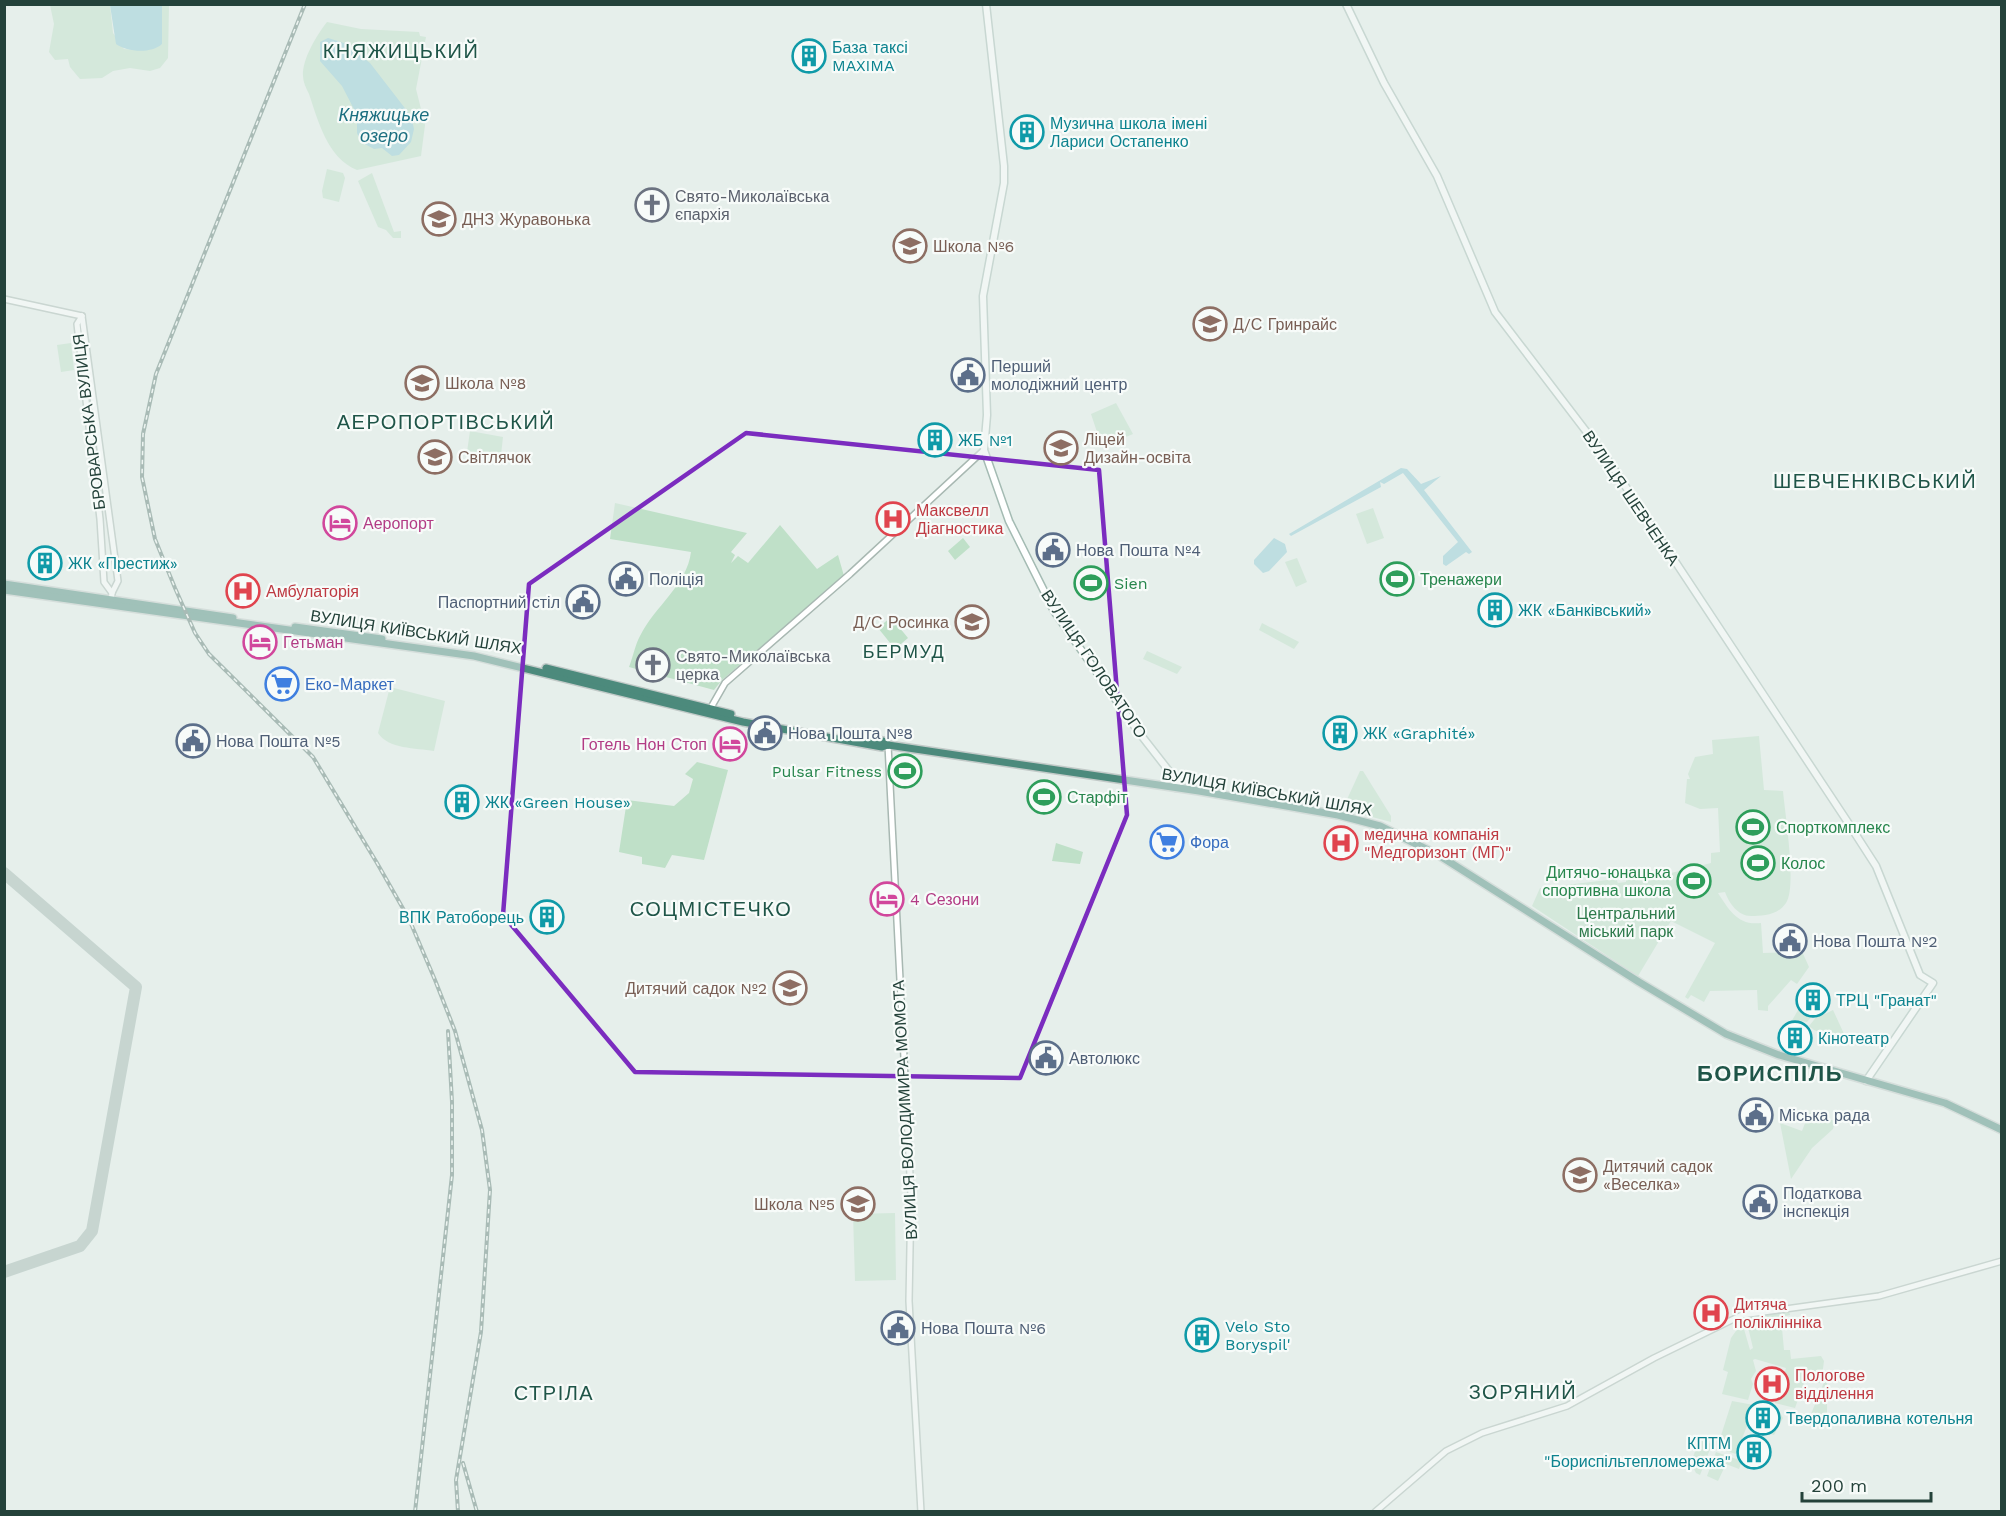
<svg xmlns="http://www.w3.org/2000/svg" width="2006" height="1516" font-family="'Work Sans',sans-serif">
<style>
.green{fill:#bfe0c8}
.water{fill:#8ec9d4}
.lines{fill:none;stroke-linecap:round;stroke-linejoin:round}
.taxiway{stroke:#a2b6b0;stroke-width:12}
.tertiary-casing{stroke:#a8b8b2;stroke-width:8}
.secondary-casing{stroke:#a4bbb3;stroke-width:9}
.trunk-casing{stroke:#c2cac8;stroke-width:10}
.tertiary{stroke:#fff;stroke-width:5}
.secondary{stroke:#fff;stroke-width:6}
.trunk{stroke:#4c8a7c;stroke-width:7}
.rail-casing{stroke:#5f7d75;stroke-width:4}
.rail{stroke:#f7fbf9;stroke-width:1.5;stroke-dasharray:4.5;stroke-linecap:butt}
.marked{fill:none;stroke:#7b2cbf;stroke-width:4.5;stroke-linejoin:round}
.labels{text-anchor:middle;dominant-baseline:central;stroke-width:4.5;stroke-linejoin:round;paint-order:stroke}
.culture-label{font-size:16px;fill:#0d838f;stroke:#f7fbf9;text-anchor:start}
.worship-label{font-size:16px;fill:#5b616d;stroke:#f7fbf9;text-anchor:start}
.education-label{font-size:16px;fill:#785e54;stroke:#f7fbf9;text-anchor:start}
.service-label{font-size:16px;fill:#4e5e75;stroke:#f7fbf9;text-anchor:start}
.street-label{font-size:16px;fill:#24423a;stroke:#f7fbf9}
.health-label{font-size:16px;fill:#be3a42;stroke:#f7fbf9;text-anchor:start}
.hotel-label{font-size:16px;fill:#b23c85;stroke:#f7fbf9;text-anchor:start}
.leisure-label{font-size:16px;fill:#27864d;stroke:#f7fbf9;text-anchor:start}
.shop-label{font-size:16px;fill:#366cbe;stroke:#f7fbf9;text-anchor:start}
.park-label{font-size:16px;fill:#2d7a4b;stroke:#f7fbf9}
.water-label{font-size:18px;font-style:italic;fill:#1c6f80;stroke:#f7fbf9}
.neighbourhood-label{font-size:18px;letter-spacing:1.5px;fill:#1f5548;stroke:#f7fbf9}
.quarter-label{font-size:20px;letter-spacing:1.5px;fill:#1f5548;stroke:#f7fbf9}
.district-label{font-size:22px;font-weight:bold;letter-spacing:1.5px;fill:#1f5548;stroke:#f7fbf9}
</style>
<rect width="100%" height="100%" fill="#e6efeb"/>
<g class="green">
<path d="M50,5h60l3,28 11,16c13,1 26,2 38,-5v-39h7l-1,53 -8,10 -10,3 -20,-3 -17,3 -11,7 -22,1 -10,-12 -2,-8 -13,1 -6,-8 5,-28z"/>
<path d="M327,22l34,7 58,3 1,4 6,1 -10,52 9,36 -4,31 -64,14c-30,-12 -39,-50 -48,-76 -3,-6 -6,-12 -6,-18 -1,-17 14,-41 24,-54z"/>
<path d="M327,169l16,4 2,5 -6,24 -16,-4 -1,-7z"/>
<path d="M372,173l22,59 7,-1v7h-8l-7,-8 -8,-3 -20,-46z"/>
<path d="M71,343l3,27 -13,2 -4,-27z"/>
<path d="M1116,403l17,31 -31,13 -11,-33z"/>
<path d="M470,431l33,6 -3,27c-13,-2 -21,-11 -33,-12z"/>
<path d="M615,503l132,30 -16,19 4,3 -4,8 7,-7 10,7 32,-38 37,44 21,-14 6,21 -122,104 -8,10 -85,-23c4,-10 6,-22 11,-31 14,-29 47,-51 51,-84l-81,-13z"/>
<path d="M1373,508l11,30 -17,6 -11,-30z"/>
<path d="M963,538l7,9 -15,13 -7,-9z"/>
<path d="M1297,558l10,24 -11,5 -11,-25z"/>
<path d="M891,617l17,21 -13,11 -17,-21z"/>
<path d="M1262,623l37,19 -5,7 -35,-19z"/>
<path d="M1147,651l35,16 -5,7 -34,-15z"/>
<path d="M390,687l55,14 -11,50c-18,-3 -46,-2 -56,-18z"/>
<path d="M1759,736l5,54 19,1c2,23 14,96 3,112 -9,13 -24,13 -35,13 -13,0 -22,-13 -26,-24l-7,1c11,17 20,33 43,30l2,30 35,-1 2,-5 9,20 -12,17 -6,-4 -23,26v5l-10,-1 -1,-20 -47,1 -6,11 -13,-7 -3,4 -3,-2 30,-54 -44,-22 -33,55 -106,-70 8,-18 76,-9 2,4 8,-1v-3l33,-3 52,-13v-10l9,-1 -2,-44 -18,1 -15,-6 2,-24h3l-2,-5 7,-17 18,-3 -1,-14z"/>
<path d="M697,762l31,8 -24,90 -32,-5 -7,13 -23,-4v-7l-23,-5 8,-52 47,6 15,-13 4,-14 -8,-5z"/>
<path d="M1360,771h3l28,45v6l-45,-12 -2,-4z"/>
<path d="M1056,843l27,9 -3,12 -28,-3z"/>
<path d="M1801,1005l13,9 -7,8 -11,-2 -3,11 -6,-2z"/>
<path d="M1822,1010l3,4 8,-4 12,26 -2,4 -29,-10 -5,-4z"/>
<path d="M1809,1113l26,8 -2,8 -21,19 -21,31 -11,-56 22,8z"/>
<path d="M895,1213l1,67 -41,1 -2,-67z"/>
<path d="M1789,1311l1,4 -9,2 3,33h6l1,9 30,-3 3,5 -3,22 -16,-3 -10,28 -20,-5 11,-35 -31,-9 -2,1 3,11 -5,8 2,5 -5,16 -26,-6 6,-22 -5,-2 8,-32 7,-10 6,1 6,21 3,-2 -6,-25 5,-7z"/>
<path d="M1827,1375v42l-16,-3z"/>
<path d="M1732,1401l22,4v3l-18,46 -19,-6z"/>
<path d="M1774,1411h5l4,7 -9,17 -18,-6 5,-6 10,-3z"/>
<path d="M1699,1440l13,4 -12,31 -4,-2 -5,-10z"/>
<path d="M1716,1452l26,9 -3,8 -13,-5 -8,17 -11,-5z"/>
</g>
<g class="water">
<path d="M110,5h52v39c-11,10 -35,8 -46,0z"/>
<path d="M328,38l16,5 26,20 41,53 3,13 -3,13 -12,13 -7,1 -10,-8 -8,1 -13,-7 -4,-9v-18l-15,-29 -22,-25v-19z"/>
<path d="M1401,468l6,1 14,15 20,-8 -17,14 48,62 -3,2 -3,-2 -20,14 -3,-2v-8l15,-14 -55,-69 -19,11 -4,-2 1,5 -90,49 -2,-2z"/>
<path d="M1274,538l11,6 2,8 -18,19 -6,2 -9,-9v-4z"/>
</g>
<g class="lines">
<path class="taxiway" d="M4,873l132,114 -44,244 -12,15 -76,26"/>
<defs>
<g id="tertiary">
<path d="M4,299l78,17"/>
<path d="M82,316l36,265 -6,12 -1,8"/>
<path d="M82,316l-5,8 23,195 4,63 8,11"/>
<path d="M709,711l16,-28 125,-109 134,-124"/>
<path d="M888,745l23,450 -2,106 12,211"/>
<path d="M1375,1512l71,-61 36,-18 85,-27 87,-48 88,-43 137,-19 123,-35"/>
</g>
<g id="secondary">
<path d="M986,4l18,162v17l-21,113 4,119 -3,35 25,71 45,90 83,119 39,50v8"/>
<path d="M1346,4l38,79 53,93 58,136 113,148 239,361 29,45 44,109 13,8 -67,98"/>
</g>
<g id="trunk">
<path d="M4,584l229,34"/>
<path d="M4,590l470,66 269,66 139,25 6,-2 311,46 139,24 42,11 60,30 199,126 87,52 53,21 166,48 57,27"/>
<path d="M295,627l87,12"/>
<path d="M546,668l185,46"/>
<path d="M865,739l18,2 5,4"/>
</g>
</defs>
<use href="#tertiary" class="tertiary-casing"/>
<use href="#secondary" class="secondary-casing"/>
<use href="#trunk" class="trunk-casing"/>
<use href="#tertiary" class="tertiary"/>
<use href="#secondary" class="secondary"/>
<use href="#trunk" class="trunk"/>
<defs>
<g id="rail">
<path d="M305,4l-149,370 -13,60 -1,43 13,62 20,49 20,45 14,21 104,103 64,106 32,56 26,61 20,51 27,99 8,60 -9,142 -25,148 2,32"/>
<path d="M463,1463l14,49"/>
<path d="M415,1512l37,-337v-73l-4,-71"/>
</g>
</defs>
<use href="#rail" class="rail-casing"/>
<use href="#rail" class="rail"/>
</g>
<path d="M0 0H2006V1516H0ZM746,433l353,37 28,345 -107,263 -385,-6 -132,-157 26,-331z" fill="#e6efeb" fill-opacity=".55" fill-rule="evenodd"/>
<path class="marked" d="M746,433l353,37 28,345 -107,263 -385,-6 -132,-157 26,-331z"/>
<defs>
<symbol id="building-ring" viewBox="-11 -11 22 22"><circle r="9.5" fill="#f7fbf9" stroke="#0f9aa8" stroke-width="1.5"/><path d="M-4-6H4V6H1V3H-1V6H-4ZM-2.5-4.3h1.7v1.8h-1.7ZM.8-4.3h1.7v1.8H.8ZM-2.5-1h1.7V.8h-1.7ZM.8-1h1.7V.8H.8Z" fill="#0f9aa8"/></symbol>
<symbol id="church-ring" viewBox="-11 -11 22 22"><circle r="9.5" fill="#f7fbf9" stroke="#6b7280" stroke-width="1.5"/><path d="M-1.2-6h2.4v3.5h3.3v2.4h-3.3V6h-2.4V-.1h-3.3v-2.4h3.3Z" fill="#6b7280"/></symbol>
<symbol id="school-ring" viewBox="-11 -11 22 22"><circle r="9.5" fill="#f7fbf9" stroke="#8d6e63" stroke-width="1.5"/><path d="M0-5L7-2L0 1L-7-2ZM-4 1L0 2.5L4 1V4Q0 6-4 4Z" fill="#8d6e63"/></symbol>
<symbol id="civic-ring" viewBox="-11 -11 22 22"><circle r="9.5" fill="#f7fbf9" stroke="#5c6f8a" stroke-width="1.5"/><path d="M-.6-6.5H3V-4.5H.6V-3L4-1V1h2V6H-6V1h2V-1L-.6-3ZM-1.2 2.5V6h2.4V2.5Z" fill="#5c6f8a"/></symbol>
<symbol id="hospital-ring" viewBox="-11 -11 22 22"><circle r="9.5" fill="#f7fbf9" stroke="#e0444e" stroke-width="1.5"/><path d="M-5-5h3v3.5h4V-5h3V5h-3V1.5h-4V5h-3Z" fill="#e0444e"/></symbol>
<symbol id="hotel-ring" viewBox="-11 -11 22 22"><circle r="9.5" fill="#f7fbf9" stroke="#d1479c" stroke-width="1.5"/><path d="M-6-4.5h1.5V1H6V5H4.5V3h-9V5H-6ZM-4 0a1.8 1.8 0 1 1 3.6 0ZM.5 0V-2.5h3Q6-2.5 6 0Z" fill="#d1479c"/></symbol>
<symbol id="stadium-ring" viewBox="-11 -11 22 22"><circle r="9.5" fill="#f7fbf9" stroke="#2e9e5b" stroke-width="1.5"/><path d="M0-5a6.5 5 0 1 0 0 10a6.5 5 0 1 0 0-10ZM-3.5-1.8h7v3.6h-7Z" fill="#2e9e5b"/></symbol>
<symbol id="supermarket-ring" viewBox="-11 -11 22 22"><circle r="9.5" fill="#f7fbf9" stroke="#3f7fe0" stroke-width="1.5"/><path d="M-6-5.5h2.5l.6 2H6L4.5 2H-2.5L-4.4-4H-6ZM-1.5 3.2a1.3 1.3 0 1 0 .1 0ZM3 3.2a1.3 1.3 0 1 0 .1 0Z" fill="#3f7fe0"/></symbol>
</defs>
<g fill-rule="evenodd">
<use href="#building-ring" x="790" y="37" width="38" height="38"/>
<use href="#building-ring" x="1008" y="113" width="38" height="38"/>
<use href="#church-ring" x="633" y="186" width="38" height="38"/>
<use href="#school-ring" x="420" y="200" width="38" height="38"/>
<use href="#school-ring" x="891" y="227" width="38" height="38"/>
<use href="#school-ring" x="1191" y="305" width="38" height="38"/>
<use href="#civic-ring" x="949" y="356" width="38" height="38"/>
<use href="#school-ring" x="403" y="364" width="38" height="38"/>
<use href="#building-ring" x="916" y="421" width="38" height="38"/>
<use href="#school-ring" x="1042" y="429" width="38" height="38"/>
<use href="#school-ring" x="416" y="438" width="38" height="38"/>
<use href="#hospital-ring" x="874" y="500" width="38" height="38"/>
<use href="#hotel-ring" x="321" y="504" width="38" height="38"/>
<use href="#civic-ring" x="1034" y="531" width="38" height="38"/>
<use href="#building-ring" x="26" y="544" width="38" height="38"/>
<use href="#civic-ring" x="607" y="560" width="38" height="38"/>
<use href="#stadium-ring" x="1378" y="560" width="38" height="38"/>
<use href="#stadium-ring" x="1072" y="564" width="38" height="38"/>
<use href="#hospital-ring" x="224" y="572" width="38" height="38"/>
<use href="#civic-ring" x="564" y="583" width="38" height="38"/>
<use href="#building-ring" x="1476" y="591" width="38" height="38"/>
<use href="#school-ring" x="953" y="603" width="38" height="38"/>
<use href="#hotel-ring" x="241" y="623" width="38" height="38"/>
<use href="#church-ring" x="634" y="646" width="38" height="38"/>
<use href="#supermarket-ring" x="263" y="665" width="38" height="38"/>
<use href="#civic-ring" x="746" y="714" width="38" height="38"/>
<use href="#building-ring" x="1321" y="714" width="38" height="38"/>
<use href="#civic-ring" x="174" y="722" width="38" height="38"/>
<use href="#hotel-ring" x="711" y="725" width="38" height="38"/>
<use href="#stadium-ring" x="886" y="752" width="38" height="38"/>
<use href="#stadium-ring" x="1025" y="778" width="38" height="38"/>
<use href="#building-ring" x="443" y="783" width="38" height="38"/>
<use href="#stadium-ring" x="1734" y="808" width="38" height="38"/>
<use href="#supermarket-ring" x="1148" y="823" width="38" height="38"/>
<use href="#hospital-ring" x="1322" y="824" width="38" height="38"/>
<use href="#stadium-ring" x="1739" y="844" width="38" height="38"/>
<use href="#stadium-ring" x="1675" y="862" width="38" height="38"/>
<use href="#hotel-ring" x="868" y="880" width="38" height="38"/>
<use href="#building-ring" x="528" y="898" width="38" height="38"/>
<use href="#civic-ring" x="1771" y="922" width="38" height="38"/>
<use href="#school-ring" x="771" y="969" width="38" height="38"/>
<use href="#building-ring" x="1794" y="981" width="38" height="38"/>
<use href="#building-ring" x="1776" y="1019" width="38" height="38"/>
<use href="#civic-ring" x="1027" y="1039" width="38" height="38"/>
<use href="#civic-ring" x="1737" y="1096" width="38" height="38"/>
<use href="#school-ring" x="1561" y="1156" width="38" height="38"/>
<use href="#civic-ring" x="1741" y="1183" width="38" height="38"/>
<use href="#school-ring" x="839" y="1185" width="38" height="38"/>
<use href="#hospital-ring" x="1692" y="1294" width="38" height="38"/>
<use href="#civic-ring" x="879" y="1309" width="38" height="38"/>
<use href="#building-ring" x="1183" y="1316" width="38" height="38"/>
<use href="#hospital-ring" x="1753" y="1365" width="38" height="38"/>
<use href="#building-ring" x="1744" y="1399" width="38" height="38"/>
<use href="#building-ring" x="1735" y="1433" width="38" height="38"/>
</g>
<g class="labels">
<g class="culture-label">
<text x="832" y="47">База таксі<tspan x="832" dy="18">MAXIMA</tspan></text>
<text x="1050" y="123">Музична школа імені<tspan x="1050" dy="18">Лариси Остапенко</tspan></text>
<text x="958" y="440">ЖБ №1</text>
<text x="68" y="563">ЖК «Престиж»</text>
<text x="1518" y="610">ЖК «Банківський»</text>
<text x="1363" y="733">ЖК «Graphité»</text>
<text x="485" y="802">ЖК «Green House»</text>
<text x="524" y="917" text-anchor="end">ВПК Ратоборець</text>
<text x="1836" y="1000">ТРЦ "Гранат"</text>
<text x="1818" y="1038">Кінотеатр</text>
<text x="1225" y="1326">Velo Sto<tspan x="1225" dy="18">Boryspil'</tspan></text>
<text x="1786" y="1418">Твердопаливна котельня</text>
<text x="1731" y="1443" text-anchor="end">КПТМ<tspan x="1731" dy="18">"Бориспільтепломережа"</tspan></text>
</g>
<g class="worship-label">
<text x="675" y="196">Свято-Миколаївська<tspan x="675" dy="18">єпархія</tspan></text>
<text x="676" y="656">Свято-Миколаївська<tspan x="676" dy="18">церка</tspan></text>
</g>
<g class="education-label">
<text x="462" y="219">ДНЗ Журавонька</text>
<text x="933" y="246">Школа №6</text>
<text x="1233" y="324">Д/С Гринрайс</text>
<text x="445" y="383">Школа №8</text>
<text x="1084" y="439">Ліцей<tspan x="1084" dy="18">Дизайн-освіта</tspan></text>
<text x="458" y="457">Світлячок</text>
<text x="949" y="622" text-anchor="end">Д/С Росинка</text>
<text x="767" y="988" text-anchor="end">Дитячий садок №2</text>
<text x="1603" y="1166">Дитячий садок<tspan x="1603" dy="18">«Веселка»</tspan></text>
<text x="835" y="1204" text-anchor="end">Школа №5</text>
</g>
<g class="service-label">
<text x="991" y="366">Перший<tspan x="991" dy="18">молодіжний центр</tspan></text>
<text x="1076" y="550">Нова Пошта №4</text>
<text x="649" y="579">Поліція</text>
<text x="560" y="602" text-anchor="end">Паспортний стіл</text>
<text x="788" y="733">Нова Пошта №8</text>
<text x="216" y="741">Нова Пошта №5</text>
<text x="1813" y="941">Нова Пошта №2</text>
<text x="1069" y="1058">Автолюкс</text>
<text x="1779" y="1115">Міська рада</text>
<text x="1783" y="1193">Податкова<tspan x="1783" dy="18">інспекція</tspan></text>
<text x="921" y="1328">Нова Пошта №6</text>
</g>
<g class="street-label">
<text transform="translate(89 422) rotate(-97)">БРОВАРСЬКА ВУЛИЦЯ</text>
<text transform="translate(1631 498) rotate(56)">ВУЛИЦЯ ШЕВЧЕНКА</text>
<text transform="translate(416 632) rotate(9)">ВУЛИЦЯ КИЇВСЬКИЙ ШЛЯХ</text>
<text transform="translate(1094 664) rotate(56)">ВУЛИЦЯ ГОЛОВАТОГО</text>
<text transform="translate(1267 792) rotate(10)">ВУЛИЦЯ КИЇВСЬКИЙ ШЛЯХ</text>
<text transform="translate(905 1110) rotate(-93)">ВУЛИЦЯ ВОЛОДИМИРА МОМОТА</text>
</g>
<g class="health-label">
<text x="916" y="510">Максвелл<tspan x="916" dy="18">Діагностика</tspan></text>
<text x="266" y="591">Амбулаторія</text>
<text x="1364" y="834">медична компанія<tspan x="1364" dy="18">"Медгоризонт (МГ)"</tspan></text>
<text x="1734" y="1304">Дитяча<tspan x="1734" dy="18">поліклінніка</tspan></text>
<text x="1795" y="1375">Пологове<tspan x="1795" dy="18">відділення</tspan></text>
</g>
<g class="hotel-label">
<text x="363" y="523">Аеропорт</text>
<text x="283" y="642">Гетьман</text>
<text x="707" y="744" text-anchor="end">Готель Нон Стоп</text>
<text x="910" y="899">4 Сезони</text>
</g>
<g class="leisure-label">
<text x="1420" y="579">Тренажери</text>
<text x="1114" y="583">Sien</text>
<text x="882" y="771" text-anchor="end">Pulsar Fitness</text>
<text x="1067" y="797">Старфіт</text>
<text x="1776" y="827">Спорткомплекс</text>
<text x="1781" y="863">Колос</text>
<text x="1671" y="872" text-anchor="end">Дитячо-юнацька<tspan x="1671" dy="18">спортивна школа</tspan></text>
</g>
<g class="shop-label">
<text x="305" y="684">Еко-Маркет</text>
<text x="1190" y="842">Фора</text>
</g>
<g class="park-label">
<text x="1626" y="913">Центральний<tspan x="1626" dy="18">міський парк</tspan></text>
</g>
<g class="water-label">
<text x="384" y="114">Княжицьке<tspan x="384" dy="21">озеро</tspan></text>
</g>
<g class="neighbourhood-label">
<text x="904" y="651">БЕРМУД</text>
</g>
<g class="quarter-label">
<text x="401" y="51">КНЯЖИЦЬКИЙ</text>
<text x="446" y="422">АЕРОПОРТІВСЬКИЙ</text>
<text x="1875" y="481">ШЕВЧЕНКІВСЬКИЙ</text>
<text x="711" y="909">СОЦМІСТЕЧКО</text>
<text x="1523" y="1392">ЗОРЯНИЙ</text>
<text x="554" y="1393">СТРІЛА</text>
</g>
<g class="district-label">
<text x="1770" y="1073">БОРИСПІЛЬ</text>
</g>
</g>
<rect width="2006" height="1516" fill="none" stroke="#24423a" stroke-width="12"/>
<path d="M1802 1492v9h129v-9" fill="none" stroke="#24423a" stroke-width="3"/>
<text x="1811" y="1492" font-size="18" fill="#24423a" stroke="#f7fbf9" stroke-width="4.5" paint-order="stroke">200 m</text>
</svg>
